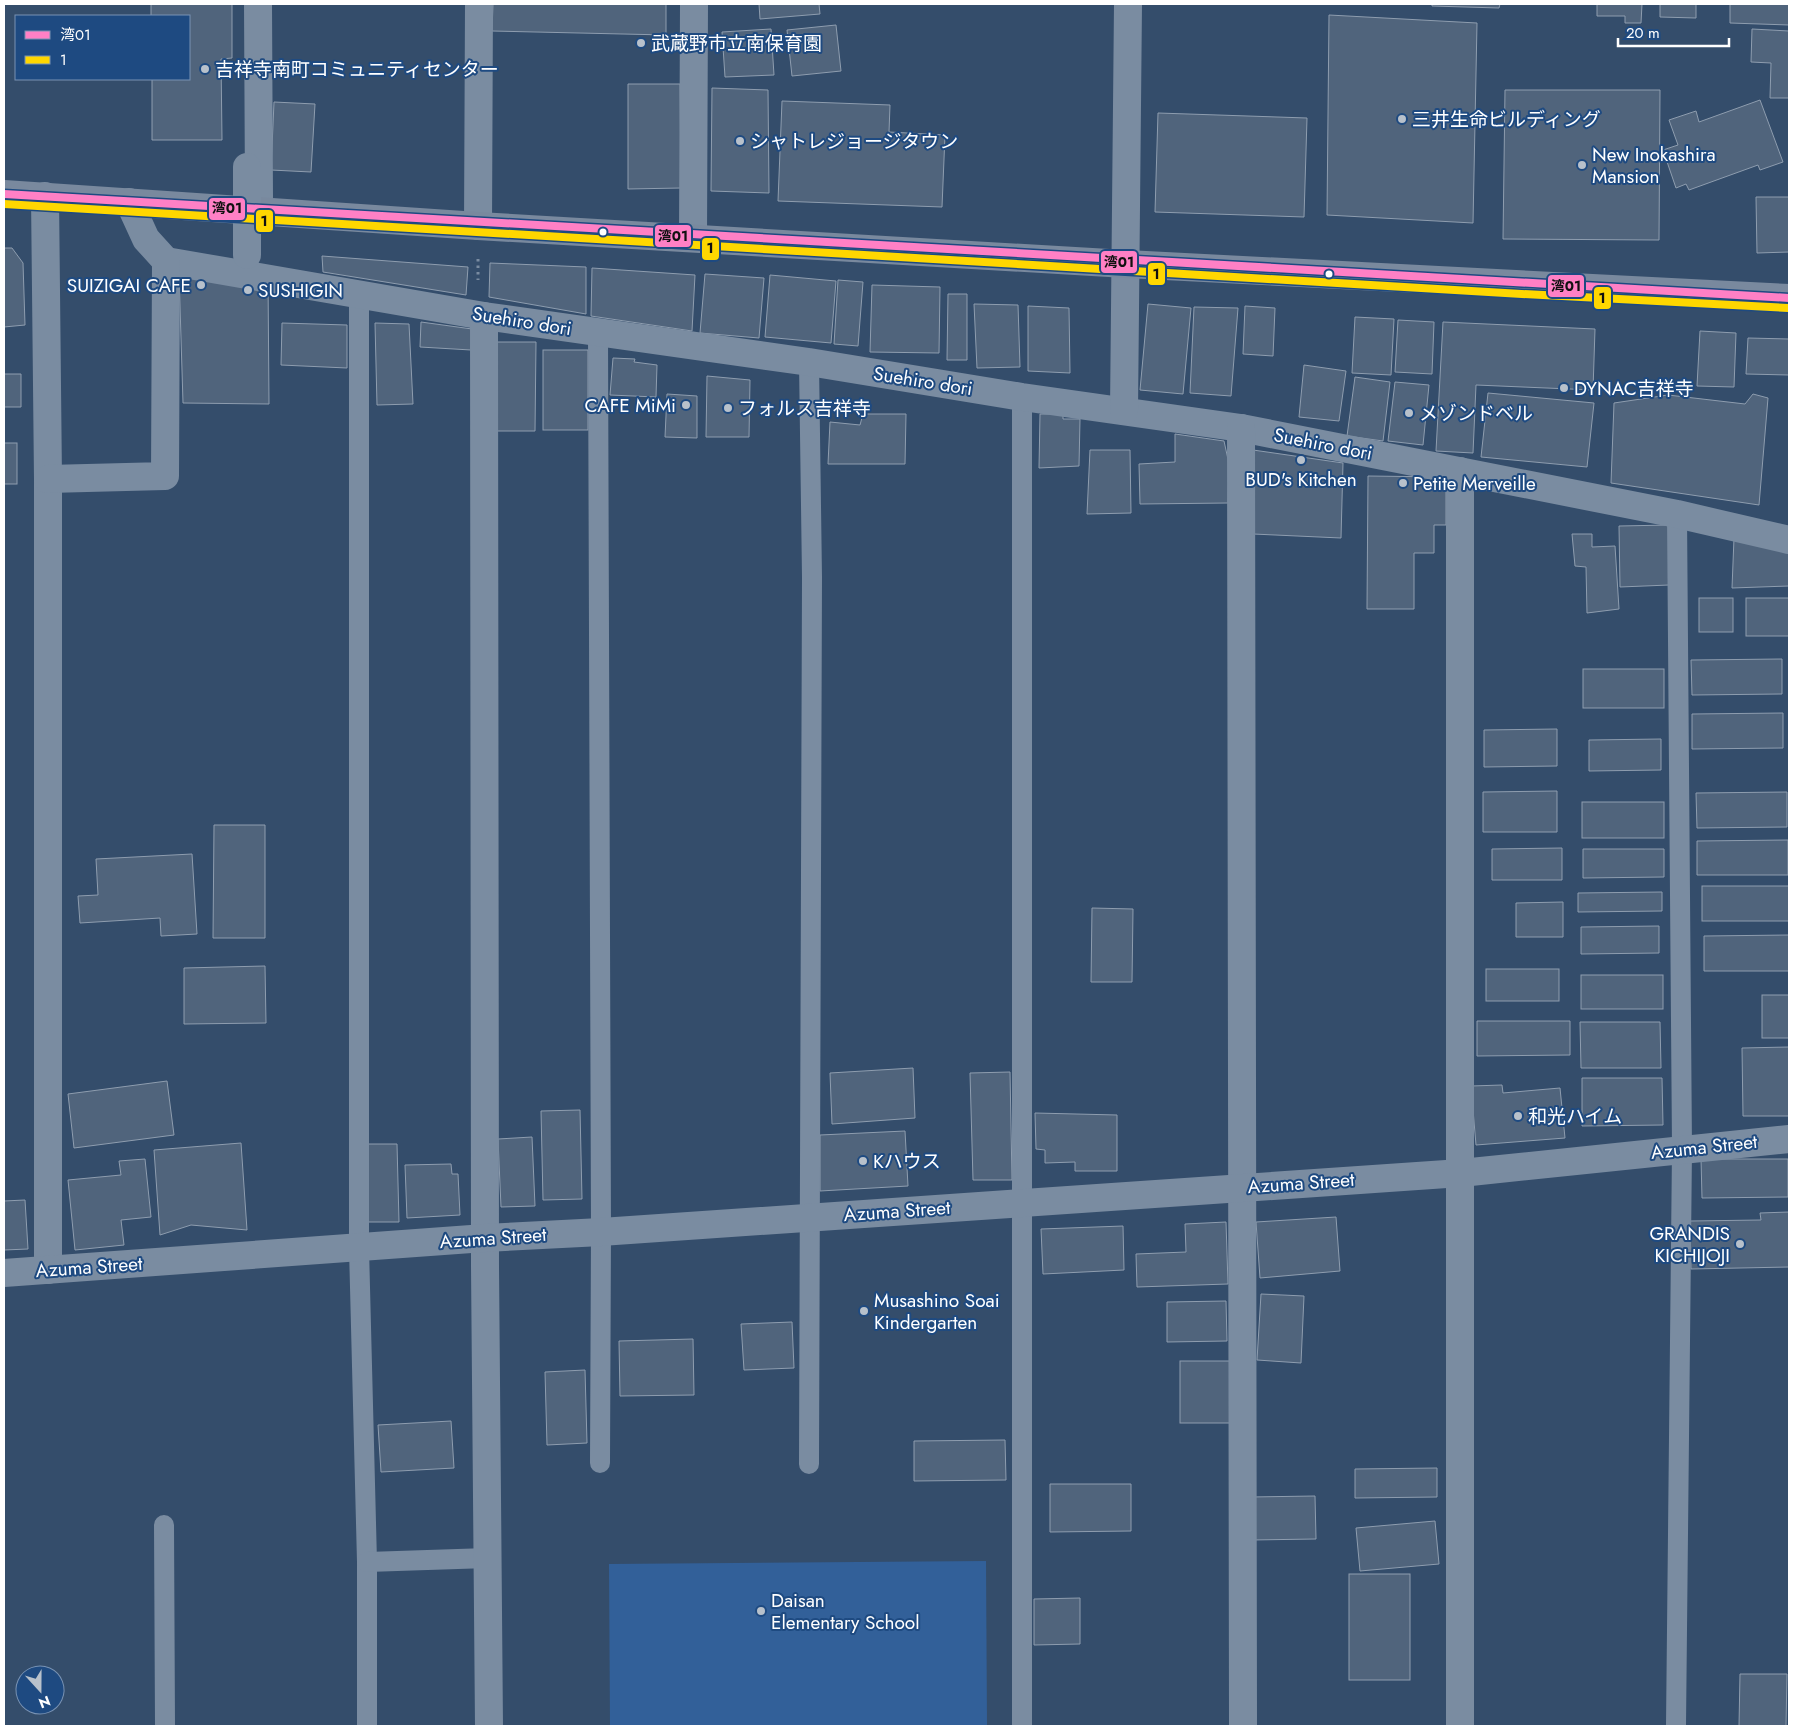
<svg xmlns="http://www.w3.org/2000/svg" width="1793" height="1730" font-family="Jost,'Noto Sans JP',sans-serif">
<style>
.green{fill:#326099}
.building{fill:#50647c;stroke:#8e9daf}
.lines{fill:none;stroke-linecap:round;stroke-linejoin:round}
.path{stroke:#7a8ca1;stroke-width:3;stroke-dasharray:2.5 4;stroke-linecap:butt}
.lane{stroke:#7a8ca1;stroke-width:20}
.street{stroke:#7a8ca1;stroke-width:28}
.primary{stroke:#79899e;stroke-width:28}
.street-bridge{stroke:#7a8ca1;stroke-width:28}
.bus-1-casing{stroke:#1e4a81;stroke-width:11}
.bus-2-casing{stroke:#1e4a81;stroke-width:11}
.bus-1{stroke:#ff80c5;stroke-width:8}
.bus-2{stroke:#ffd700;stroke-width:8}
.poi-dot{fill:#b8c1cb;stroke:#1e4a81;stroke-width:2}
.bus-dot{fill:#fff;stroke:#1e4a81;stroke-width:2}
.labels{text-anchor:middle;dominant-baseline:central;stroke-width:4;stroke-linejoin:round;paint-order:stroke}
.poi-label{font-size:19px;fill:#fff;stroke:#1e4a81;text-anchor:start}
.street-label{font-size:19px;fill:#fff;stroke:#1e4a81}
.line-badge{stroke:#1e4a81;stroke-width:2}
.pale-badge-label{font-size:14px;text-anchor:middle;font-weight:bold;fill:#111}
</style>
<rect width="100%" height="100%" fill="#344d6b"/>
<path class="green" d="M986,1561l1,165h-377l-1,-162z"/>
<g class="building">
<path d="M151,4h81v54l-11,1 1,81h-70v-61h37v-63h-38z"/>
<path d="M493,4h173v31l-174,-4z"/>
<path d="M759,4h60l1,10 -60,5z"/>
<path d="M1432,4h68l-1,4 -67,-2z"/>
<path d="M1597,4h45l-1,19h-16v-7h-28z"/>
<path d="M1660,4h36v14l-36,-1z"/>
<path d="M1730,4h59v21l-59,-2z"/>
<path d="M1329,15l148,8 -4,200 -146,-8z"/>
<path d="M836,25l5,46 -49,5 -5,-46z"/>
<path d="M771,29l3,46 -49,2 -3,-45z"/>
<path d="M1752,29l37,2v67h-19l1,-35 -20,-1z"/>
<path d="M628,84h52l1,104 -53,1z"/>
<path d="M712,88l56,2 1,103 -58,-2z"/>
<path d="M1505,90h155l-1,150 -156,-1z"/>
<path d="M1760,100l23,62 -23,8 -2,-5 -69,25 -3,-6 -10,4 -13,-38 15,-5 -9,-25 27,-9 3,11z"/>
<path d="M782,101l108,4 -1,27 56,3 -3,72 -164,-6z"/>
<path d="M274,102l41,2 -4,68 -40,-2z"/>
<path d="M1158,113l149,5 -3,99 -149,-5z"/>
<path d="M1756,197h33v55l-32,1z"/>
<path d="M4,248h8l11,15 2,62 -21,2z"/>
<path d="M322,256l146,11 -2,28 -143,-23z"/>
<path d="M490,263l96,4v47l-97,-17z"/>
<path d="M592,268l103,7 -3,56 -101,-15z"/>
<path d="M179,273l89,6 1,125 -86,-1z"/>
<path d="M705,274l59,4 -5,60 -59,-5z"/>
<path d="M770,275l66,6 -5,62 -66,-6z"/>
<path d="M838,280l25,2 -5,64 -24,-2z"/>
<path d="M872,285l68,2 -1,66 -69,-1z"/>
<path d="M948,294h19v66h-20z"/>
<path d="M974,304l44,1 2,62 -43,1z"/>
<path d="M1148,304l43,4 -8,86 -43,-4z"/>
<path d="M1028,306l41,2 1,65 -42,-2z"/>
<path d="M1245,306l30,2 -2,48 -30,-2z"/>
<path d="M1194,307l44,1 -7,88 -41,-3z"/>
<path d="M1355,317l39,2 -3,56 -39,-2z"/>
<path d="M1398,320l36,2 -2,52 -37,-2z"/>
<path d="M421,322l51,7 -1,21 -51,-3z"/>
<path d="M1443,322l152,7 -2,61 -117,-5 -3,68 -37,-2z"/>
<path d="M282,323l65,2v43l-66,-3z"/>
<path d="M375,323l34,1 4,80 -36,1z"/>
<path d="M1700,331l36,2 -2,54 -37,-1z"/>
<path d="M1748,338l41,1v36l-43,-1z"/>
<path d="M489,342h47l-1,89h-46z"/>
<rect x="543" y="350" width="45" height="80"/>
<path d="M613,358l22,1 -1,3 23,3 -1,32 -46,-2z"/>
<path d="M4,363v11h17v33h-17z"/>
<path d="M1304,365l42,6 -7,50 -40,-4z"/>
<path d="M707,376l43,4 -1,57h-43z"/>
<path d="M1355,377l35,5 -7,59 -36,-5z"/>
<path d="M1395,382l34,3 -6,60 -35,-4z"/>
<path d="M1488,393l106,10 -7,64 -106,-10z"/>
<path d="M667,394l30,2v42l-32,-1z"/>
<path d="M1753,394l15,4 -9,107 -148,-22 3,-80 54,-8 77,9z"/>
<path d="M863,414h43l-1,50h-77l2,-42 30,3z"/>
<path d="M1040,414h23v5h17l-1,47 -40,2z"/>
<path d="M1175,434l49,7 5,23 -1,39 -88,1 -1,-40 36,-2z"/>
<rect x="4" y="443" width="13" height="41"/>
<path d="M1090,450h40l1,63 -44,1z"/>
<path d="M1253,450l90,13 -2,75 -88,-4z"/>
<path d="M1368,476l78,1v48h-12v28h-20v56h-47z"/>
<path d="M1669,525v60l-49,2 -1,-61z"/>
<path d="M1572,534h20v13l23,-1 4,63 -32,4 -1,-46 -11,-1z"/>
<path d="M1734,538l55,11v37l-57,2z"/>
<rect x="1699" y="598" width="34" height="34"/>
<rect x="1746" y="598" width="43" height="38"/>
<path d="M1782,659v35l-90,1 -1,-35z"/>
<rect x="1583" y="669" width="81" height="39"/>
<path d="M1783,713v35l-91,1v-35z"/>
<path d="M1557,729v37l-73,1v-37z"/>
<path d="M1661,739v31l-72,1v-31z"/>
<path d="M1557,791v41h-74v-40z"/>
<path d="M1787,792v35l-90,1 -1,-35z"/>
<rect x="1582" y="802" width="82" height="36"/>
<path d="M214,825h51v113h-52z"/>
<path d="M1788,840v35h-91v-34z"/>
<path d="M1562,848v32h-70v-31z"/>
<path d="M1583,849h81v28l-81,1z"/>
<path d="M192,854l5,80 -36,2 -1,-18 -80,5 -2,-27 20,-1 -2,-36z"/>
<rect x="1702" y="886" width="87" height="35"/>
<path d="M1662,892v19l-84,1v-19z"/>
<path d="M1563,902v35h-47v-34z"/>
<path d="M1092,908l41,1 -1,73h-41z"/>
<path d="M1659,926v27l-78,1v-27z"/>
<path d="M1789,935v36h-85v-35z"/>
<path d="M265,966l1,57 -82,1v-56z"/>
<rect x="1486" y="969" width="73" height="32"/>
<rect x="1581" y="975" width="82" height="34"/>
<rect x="1762" y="995" width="27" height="43"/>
<path d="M1477,1021h93v34l-93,1z"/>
<path d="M1580,1022h80l1,46h-80z"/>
<path d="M1789,1047v69h-46l-1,-68z"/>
<path d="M913,1068l2,50 -83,6 -2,-51z"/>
<path d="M1010,1072l2,108h-39l-3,-107z"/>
<path d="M1582,1078h80l1,47 -81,1z"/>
<path d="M167,1081l7,54 -100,13 -6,-54z"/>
<path d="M1502,1085l1,8 57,-5 5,50 -89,7 -5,-59z"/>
<path d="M580,1110l2,89 -39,1 -2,-89z"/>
<path d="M1035,1113l82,2v56h-42v-9l-30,1v-13l-9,-1z"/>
<path d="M905,1131l3,55 -88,5v-56z"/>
<path d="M532,1137l3,69 -34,1 -3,-68z"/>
<path d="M241,1143l6,87 -56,-5 -31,10 -6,-85z"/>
<path d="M364,1144h33l2,78h-33z"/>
<path d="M145,1159l6,58 -30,3 3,25 -49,5 -7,-70 53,-5 -2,-14z"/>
<path d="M1701,1159h87v38l-86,1z"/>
<path d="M451,1164l1,10h6l2,41 -53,3 -2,-53z"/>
<path d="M25,1200l3,49 -24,1v-49z"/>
<path d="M1789,1212v55l-98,2 -1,-48 71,-1 -1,-7z"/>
<path d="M1336,1217l4,54 -80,7 -4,-56z"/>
<path d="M1226,1222l2,62 -91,3 -1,-33 50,-2 -1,-28z"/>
<path d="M1123,1226l1,44 -81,4 -2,-45z"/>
<path d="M1261,1294l43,2 -3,67 -44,-3z"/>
<path d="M1226,1301l1,40 -60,1v-40z"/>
<path d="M792,1322l2,46 -50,2 -3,-46z"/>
<path d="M693,1339l1,56 -74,1 -1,-55z"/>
<rect x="1180" y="1361" width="53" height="62"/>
<path d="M585,1370l2,73 -40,2 -2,-73z"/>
<path d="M451,1421l3,47 -73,4 -3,-47z"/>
<path d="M1005,1440l1,40 -92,1v-40z"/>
<path d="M1437,1468v29l-82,1v-29z"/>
<path d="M1050,1484h81v47l-81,1z"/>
<path d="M1315,1496l1,43 -65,1 -1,-43z"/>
<path d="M1435,1521l4,43 -79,7 -4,-43z"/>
<rect x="1349" y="1574" width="61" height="106"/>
<path d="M1080,1598v46l-46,1v-46z"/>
<path d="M1740,1674h47l-1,52h-47z"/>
</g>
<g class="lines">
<path class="path" d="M478,259v21"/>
<g class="lane">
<path d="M359,294v954l8,314v164"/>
<path d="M598,333l3,899 -1,231"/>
<path d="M1022,397v1329"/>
<path d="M809,1464l3,-887 -3,-215"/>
<path d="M164,1525l1,201"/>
<path d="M367,1562l121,-4"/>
<path d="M1676,1726l6,-577 -5,-635"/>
</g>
<g class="street">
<path d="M258,4l1,194"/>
<path d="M45,196l3,283v791"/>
<path d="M478,226l1,-222"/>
<path d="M693,238l1,-234"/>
<path d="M166,261l318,55 325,46 213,35 219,31 436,86 112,26"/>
<path d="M484,316l1,950 4,460"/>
<path d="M1124,411l4,-407"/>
<path d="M1241,428l2,1298"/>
<path d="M48,479l117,-3 1,-215 -20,-22 -17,-37"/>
<path d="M4,1273l481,-35 116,-6 860,-59 328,-34"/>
<path d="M1460,1726v-1255"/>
</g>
<path class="primary" d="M4,194l474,32 648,38 663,34"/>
<path class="street-bridge" d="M247,167v88"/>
<defs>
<path id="bus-1" d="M4,194c595,40 1190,73 1785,104"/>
<path id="bus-2" d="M4,204c594,40 1189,73 1784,104"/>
</defs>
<use href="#bus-1" class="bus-1-casing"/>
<use href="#bus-2" class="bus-2-casing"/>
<use href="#bus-1" class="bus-1"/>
<use href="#bus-2" class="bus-2"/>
</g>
<g class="poi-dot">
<circle cx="641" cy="43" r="5"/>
<circle cx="205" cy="69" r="5"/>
<circle cx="1402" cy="119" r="5"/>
<circle cx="740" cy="141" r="5"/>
<circle cx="1582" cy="165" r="5"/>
<circle cx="201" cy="285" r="5"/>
<circle cx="248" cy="290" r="5"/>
<circle cx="1564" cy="388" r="5"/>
<circle cx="686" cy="405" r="5"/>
<circle cx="728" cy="408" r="5"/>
<circle cx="1409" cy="413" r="5"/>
<circle cx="1301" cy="460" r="5"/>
<circle cx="1403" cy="483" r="5"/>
<circle cx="1518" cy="1116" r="5"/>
<circle cx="863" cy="1161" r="5"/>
<circle cx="1740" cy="1244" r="5"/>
<circle cx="864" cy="1311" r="5"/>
<circle cx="761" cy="1611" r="5"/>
</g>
<g class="bus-dot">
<circle cx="603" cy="232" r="4.5"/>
<circle cx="1329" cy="274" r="4.5"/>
</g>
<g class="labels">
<g class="poi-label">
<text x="651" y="43">武蔵野市立南保育園</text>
<text x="215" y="69">吉祥寺南町コミュニティセンター</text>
<text x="1412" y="119">三井生命ビルディング</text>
<text x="750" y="141">シャトレジョージタウン</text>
<text x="1592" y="154">New Inokashira<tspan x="1592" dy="22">Mansion</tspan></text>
<text x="191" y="285" text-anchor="end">SUIZIGAI CAFE</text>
<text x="258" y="290">SUSHIGIN</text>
<text x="1574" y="388">DYNAC吉祥寺</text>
<text x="676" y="405" text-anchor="end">CAFE MiMi</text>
<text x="738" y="408">フォルス吉祥寺</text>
<text x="1419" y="413">メゾンドベル</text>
<text x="1301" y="479" text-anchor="middle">BUD's Kitchen</text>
<text x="1413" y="483">Petite Merveille</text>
<text x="1528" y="1116">和光ハイム</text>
<text x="873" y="1161">Kハウス</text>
<text x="1730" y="1233" text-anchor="end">GRANDIS<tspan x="1730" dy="22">KICHIJOJI</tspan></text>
<text x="874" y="1300">Musashino Soai<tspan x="874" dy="22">Kindergarten</tspan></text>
<text x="771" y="1600">Daisan<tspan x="771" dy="22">Elementary School</tspan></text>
</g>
<g class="street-label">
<text transform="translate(522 321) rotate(9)">Suehiro dori</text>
<text transform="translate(923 381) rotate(9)">Suehiro dori</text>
<text transform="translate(1323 444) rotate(11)">Suehiro dori</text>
<text transform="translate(1704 1147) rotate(-6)">Azuma Street</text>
<text transform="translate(1301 1183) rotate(-4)">Azuma Street</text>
<text transform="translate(897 1211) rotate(-4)">Azuma Street</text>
<text transform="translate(493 1238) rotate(-4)">Azuma Street</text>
<text transform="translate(89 1267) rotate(-4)">Azuma Street</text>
</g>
</g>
<g class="line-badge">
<rect x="208" y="197" width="38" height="24" rx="5" fill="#ff80c5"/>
<rect x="255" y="209" width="19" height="24" rx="5" fill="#ffd700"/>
<rect x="654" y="224" width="38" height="24" rx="5" fill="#ff80c5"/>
<rect x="701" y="237" width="19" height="24" rx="5" fill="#ffd700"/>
<rect x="1100" y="250" width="38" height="24" rx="5" fill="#ff80c5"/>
<rect x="1147" y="262" width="19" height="24" rx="5" fill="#ffd700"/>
<rect x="1547" y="274" width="38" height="24" rx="5" fill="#ff80c5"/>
<rect x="1593" y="286" width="19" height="24" rx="5" fill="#ffd700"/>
</g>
<g class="pale-badge-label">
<text x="227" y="213">湾01</text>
<text x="264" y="226">1</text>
<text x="673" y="241">湾01</text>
<text x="710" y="253">1</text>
<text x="1119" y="267">湾01</text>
<text x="1156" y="279">1</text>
<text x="1566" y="291">湾01</text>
<text x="1602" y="303">1</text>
</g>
<rect width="1793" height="1730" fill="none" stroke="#ffffff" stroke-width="10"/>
<rect x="15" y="15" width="175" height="65" fill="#1e4a81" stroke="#7892b3"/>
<rect x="25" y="31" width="25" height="8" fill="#ff80c5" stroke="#7892b3"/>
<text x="60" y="40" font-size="15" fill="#ffffff">湾01</text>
<rect x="25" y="56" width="25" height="8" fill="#ffd700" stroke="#7892b3"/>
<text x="60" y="65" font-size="15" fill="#ffffff">1</text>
<g transform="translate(40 1690) rotate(159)"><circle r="24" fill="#1e4a81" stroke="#7892b3"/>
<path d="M0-4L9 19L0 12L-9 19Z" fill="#b8c1cb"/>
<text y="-8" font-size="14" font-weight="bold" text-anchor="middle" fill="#ffffff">N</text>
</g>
<path d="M1618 38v8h111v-8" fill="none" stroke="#ffffff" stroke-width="2.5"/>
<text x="1626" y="38" font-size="15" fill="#ffffff" stroke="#1e4a81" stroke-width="4" paint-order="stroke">20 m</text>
</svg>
